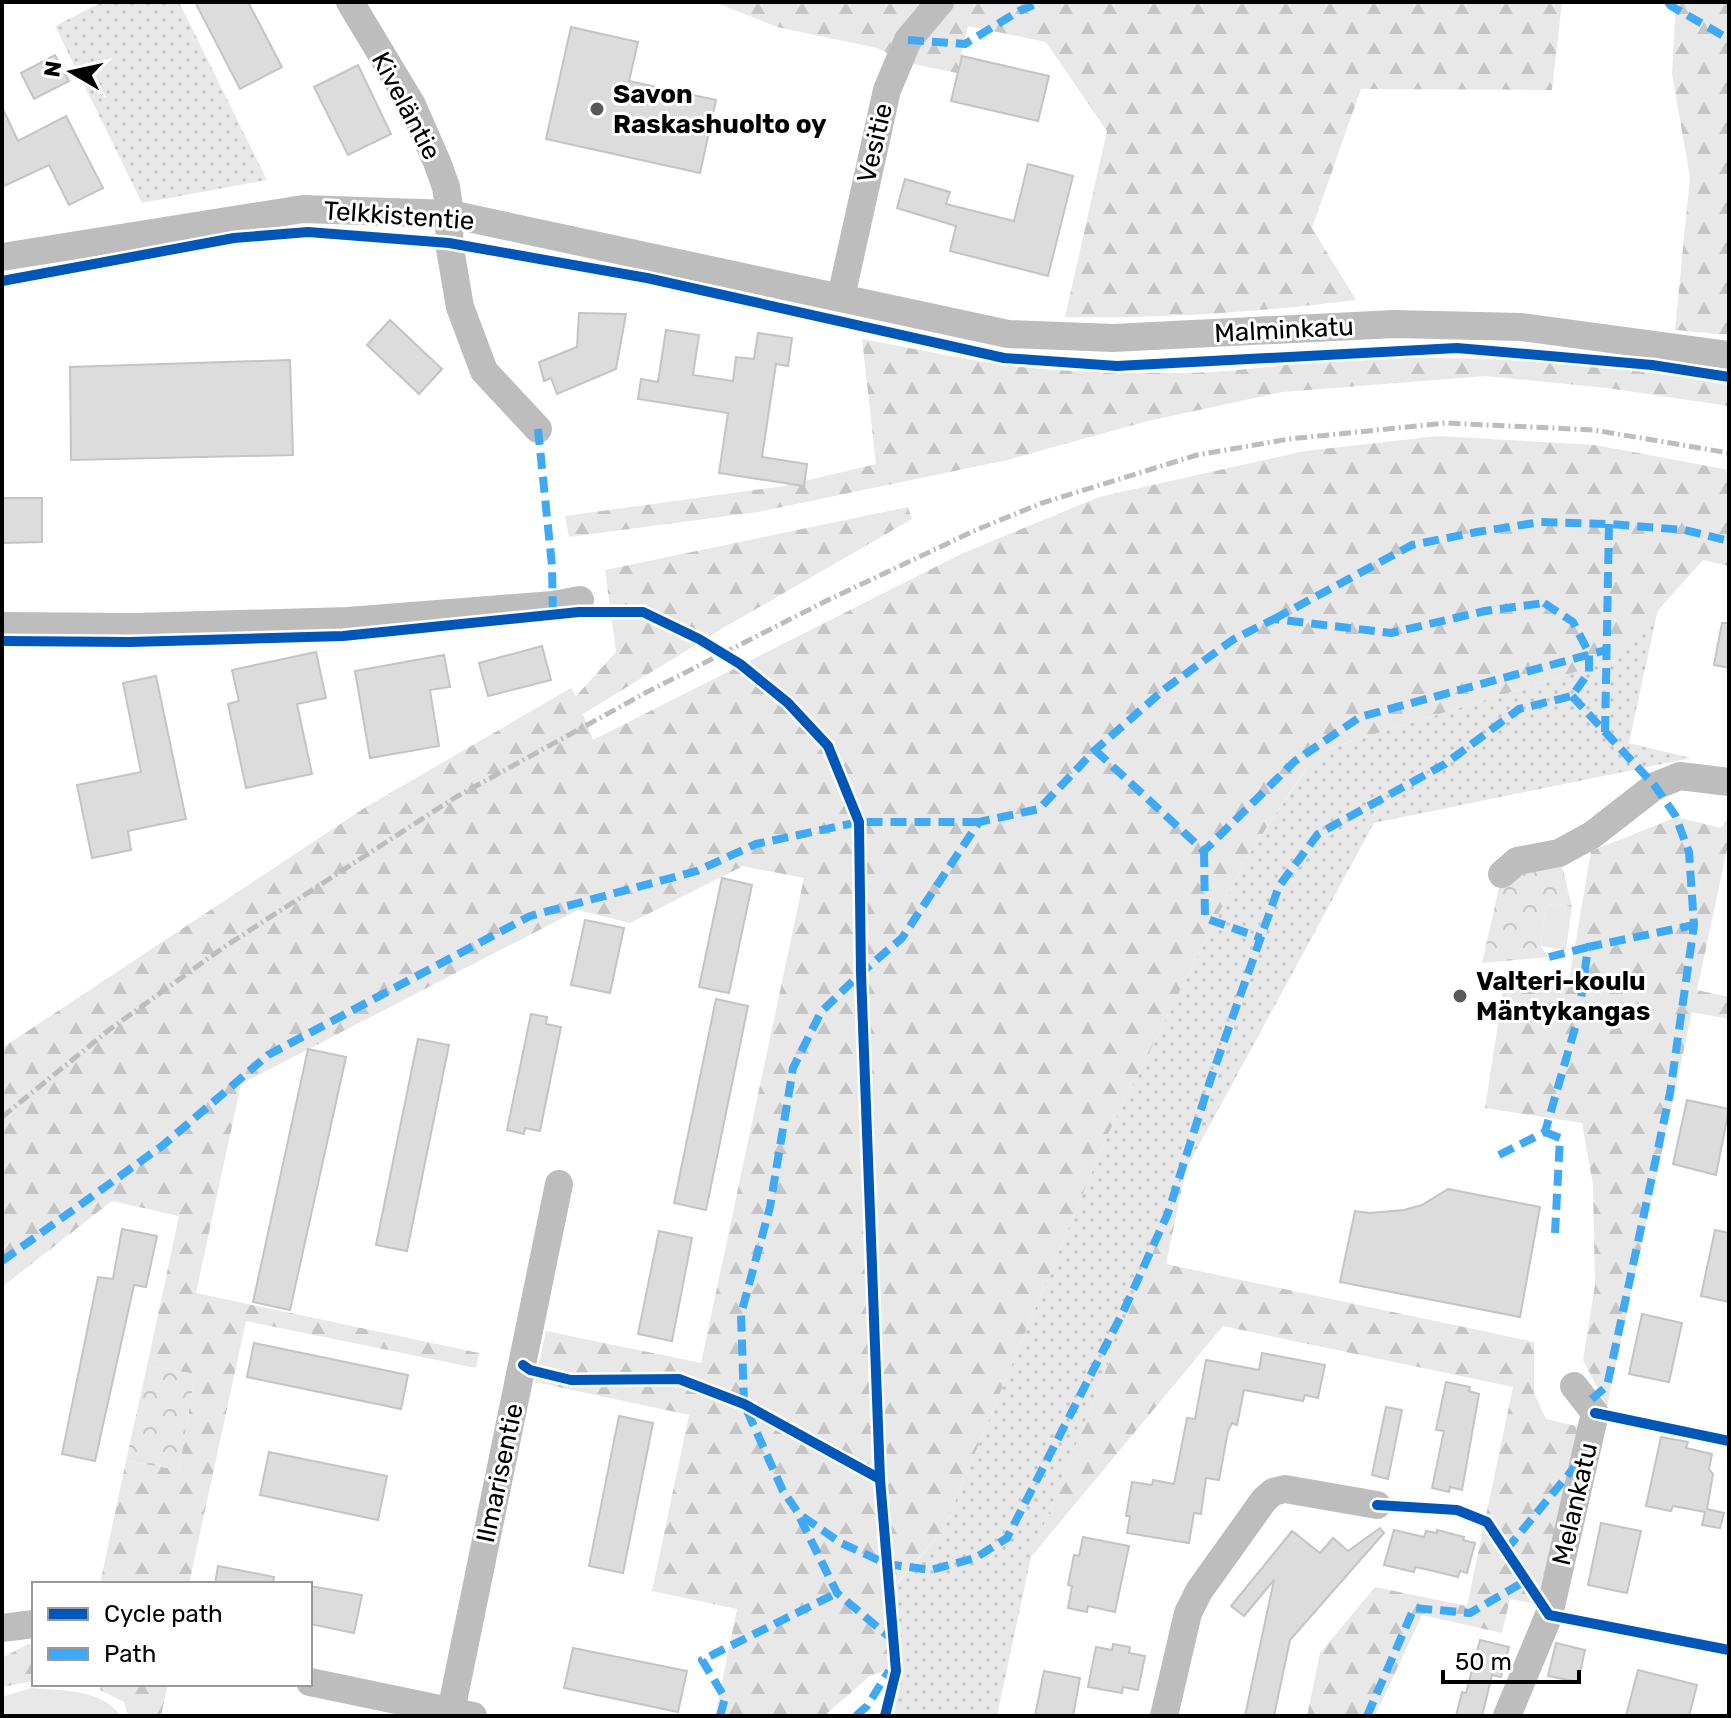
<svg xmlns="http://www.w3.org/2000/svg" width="1731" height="1718" font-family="Rubik,sans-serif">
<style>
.grass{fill:url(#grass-dots)}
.forest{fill:url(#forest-firs)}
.park{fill:url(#park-crowns)}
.garden{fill:#e8e8e8}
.building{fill:#dcdcdc;stroke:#c4c4c4;stroke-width:2}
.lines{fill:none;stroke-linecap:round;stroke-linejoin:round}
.minor{stroke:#bdbdbd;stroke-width:28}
.rail{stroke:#bdbdbd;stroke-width:5;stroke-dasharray:12 4 2 4;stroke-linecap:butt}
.quiet{stroke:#3fa9f5;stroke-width:8;stroke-dasharray:16 8;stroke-linecap:butt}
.cycleway-casing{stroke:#fff;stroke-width:15}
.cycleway{stroke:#0057b8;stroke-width:10}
.poi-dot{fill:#595959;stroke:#fff;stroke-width:3}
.labels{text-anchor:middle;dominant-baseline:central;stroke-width:6;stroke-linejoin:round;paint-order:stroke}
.poi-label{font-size:26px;font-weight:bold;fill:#000;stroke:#fff;text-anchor:start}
.street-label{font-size:26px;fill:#000;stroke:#fff}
</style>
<defs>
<pattern id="grass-dots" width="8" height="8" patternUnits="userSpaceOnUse" patternTransform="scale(2)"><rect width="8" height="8" fill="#e8e8e8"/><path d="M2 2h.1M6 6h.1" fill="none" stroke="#c5c5c5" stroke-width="1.8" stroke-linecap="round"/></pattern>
<pattern id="forest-firs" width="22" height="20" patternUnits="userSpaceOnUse" patternTransform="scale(2)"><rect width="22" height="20" fill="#e8e8e8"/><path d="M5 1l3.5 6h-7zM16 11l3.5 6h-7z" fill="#c5c5c5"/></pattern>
<pattern id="park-crowns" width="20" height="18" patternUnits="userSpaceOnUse" patternTransform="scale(2)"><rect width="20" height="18" fill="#e8e8e8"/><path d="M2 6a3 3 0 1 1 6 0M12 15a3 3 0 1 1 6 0" fill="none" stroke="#c5c5c5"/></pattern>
</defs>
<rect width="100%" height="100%" fill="#fff"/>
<g class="grass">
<path d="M102,2h77l88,178 -125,23 -87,-177z"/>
<path d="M1658,609l-29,134 62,15 -317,65 -188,346 -155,388 -34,159h-103l7,-51 -4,-81 46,-54 163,-392 141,-281 59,-88 24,-21 284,-88z"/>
</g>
<g class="forest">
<path d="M714,2h848l-10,88 -191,-1 -49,139 44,72c-97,12 -193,19 -291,17l42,-186 -61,-89 -78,-16 -11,47 -48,-10 -32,-15 -100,-21z"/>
<path d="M1676,2h53v333l-54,-5 15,-153 -18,-103z"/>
<path d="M862,339c50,9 99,20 149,27 58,7 118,7 176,7 53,-1 109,-11 162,-13 127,-6 256,2 380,25v21l-122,-18 -121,-12 -203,16 -135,29 -141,39 -249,52 -189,25 -4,-21 219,-30 92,-22z"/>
<path d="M1438,436l157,9 134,25v96l-26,-6 -89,100 -284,88 -25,22 -58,87 -141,281 -163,392 -46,53 4,82 -31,11 -46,40h-109l22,-107 -85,-18 37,-176 -154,-33 11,-51 155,32 103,-485 -61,-12 -113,57 -52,-13 -337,174 -45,209 283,60 -3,15 -230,-47 -57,263h-89l26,-123 53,9 16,-96 -48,-8 32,-150 -67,-15 -110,86v-239l364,-241 205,-119 5,8 40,-44 -11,-82 303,-63 4,12 -187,108 -142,87 10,26 368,-186 138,-57 206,-46z"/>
<path d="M1729,816v24l-32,150 32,7v22l-37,-7 -85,394 -24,-46 12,-75 -2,-100 -11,-62 -97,-15 20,-129 63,8 23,-136 86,-34 44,11z"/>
<path d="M1186,1169l-20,95 368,78v51l12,26 39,9 -38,178 -37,-7 -8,34 -80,-18 -47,101h-68l13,-63 55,-66 92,19 46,-219 -290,-61 -192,231z"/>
<path d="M28,1644l6,1v36l-32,6v-29z"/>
<path d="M101,1684h67l-7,32h-33l-4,-14 -24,-12z"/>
</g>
<g class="park">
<path d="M1559,853l13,54 -25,-3 -7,42 9,11 -67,6 20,-89z"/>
<path d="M147,1366l48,8 -16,96 -53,-9z"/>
</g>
<g class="garden">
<path d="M1547,904l25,3 -6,43 -26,-4z"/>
<path d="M31,1688c31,3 70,0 90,28h-119v-19z"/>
</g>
<g class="building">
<path d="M195,2h53l34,65 -42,22z"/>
<path d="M571,27l67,15 -9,39 87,19 -16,73 -154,-34z"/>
<path d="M55,55l14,26 -35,18 -13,-26z"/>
<path d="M962,56l87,20 -11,45 -87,-20z"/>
<path d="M358,65l33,69 -43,21 -34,-68z"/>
<path d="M2,107l16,34 48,-25 37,72 -34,17 -20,-40 -47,22z"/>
<path d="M1028,164l45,12 -25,100 -98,-25 6,-25 -59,-18 8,-29 45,13 -4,12 68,17z"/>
<path d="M579,313l47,1 -10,55 -59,25 -6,-16 -7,3 -5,-19 38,-15z"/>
<path d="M390,320l52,49 -23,25 -52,-49z"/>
<path d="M666,330l33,5 -6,40 40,6 3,-24 18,2 4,-26 34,5 -4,28 -12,-2 -14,93 45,7 -3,22 -85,-13 9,-60 -90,-14 3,-20 17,3z"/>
<path d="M290,360l3,95 -222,5 -1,-93z"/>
<path d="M2,498h40v44l-40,1z"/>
<path d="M1722,623h7v45l-15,-3z"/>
<path d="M542,646l9,34 -63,16 -9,-33z"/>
<path d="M316,652l10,46 -29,6 15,70 -66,14 -18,-84 11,-3 -7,-31z"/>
<path d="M444,655l6,32 -20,3 9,56 -69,12 -15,-87z"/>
<path d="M156,676l30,143 -58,12 3,19 -39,8 -15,-73 64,-13 -18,-89z"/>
<path d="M722,878l30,7 -23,108 -30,-6z"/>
<path d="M585,920l39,8 -14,65 -39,-8z"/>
<path d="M716,999l32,7 -42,204 -32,-7z"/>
<path d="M531,1014l16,3 -1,7 15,3 -21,104 -15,-3 -1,6 -17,-4z"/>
<path d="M418,1039l31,6 -42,206 -31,-6z"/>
<path d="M308,1049l38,8 -56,253 -37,-8z"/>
<path d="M1687,1100l42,9 -13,66 -43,-11z"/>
<path d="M1448,1189l92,18 -20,110 -180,-35 15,-71 15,2 34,-3 18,-5z"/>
<path d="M122,1229l35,7 -11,51 -12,-2 -39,176 -33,-7 36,-177 15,2z"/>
<path d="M1715,1230l14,3v69l-28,-6z"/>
<path d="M659,1231l33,7 -20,103 -34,-7z"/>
<path d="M1642,1314l40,9 -13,59 -40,-8z"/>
<path d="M254,1343l154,32 -7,34 -154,-32z"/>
<path d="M1262,1353l63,12 -7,33 -13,-3 -2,6 -59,-11 -7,35 -5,-2 -4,8 -9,49 -13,-2 -5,36 -7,-1 -5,30 -62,-10 3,-17h-4l6,-34 20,3 1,-5 21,4 13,-66 8,1 11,-59 53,10z"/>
<path d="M1446,1382l24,5 -1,4 10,3 -17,96 -12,-3 -1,5 -17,-4 12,-57 -8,-1z"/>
<path d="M1386,1407l16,3 -14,69 -16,-4z"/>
<path d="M619,1416l34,7 -30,150 -34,-7z"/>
<path d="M1661,1437l27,5 -2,6 26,6 -3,15 4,5 -6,35 17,4 -4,15 -18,-3 3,-13 -32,-6 -2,5 -25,-5z"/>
<path d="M269,1452l118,24 -9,44 -118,-25z"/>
<path d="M1601,1523l40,8 -14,62 -39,-8z"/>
<path d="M1380,1528l4,5 -94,107 -16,76h-29l29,-136 -30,36 -13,-10 61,-75 28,22 13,-15 15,13z"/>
<path d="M1394,1530l30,7 2,-6 11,2v-3l27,7 -1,3 12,3 -8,30 -7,-2 -2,6 -33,-8 -10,-2 -1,5 -30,-7z"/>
<path d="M1083,1537l46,9 -14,66 -27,-6 -1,6 -19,-4 4,-22 -4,-1 6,-30 5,1z"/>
<path d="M218,1566l56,11 -1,7h-58z"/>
<path d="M310,1586l52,9 -8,38 -44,-9z"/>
<path d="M1480,1640l29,7 -8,30 -9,-2 -10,41h-26l6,-24 4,1z"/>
<path d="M1556,1643l29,7 -7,32 -30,-6z"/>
<path d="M1113,1644l17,3 -1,6 16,3 -7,34 -15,-3 -1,6 -34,-6 8,-40 16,3z"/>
<path d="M573,1648l114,23 -9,41 -114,-24z"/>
<path d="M1638,1670l59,15 -8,31h-63z"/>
<path d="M1044,1671l36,7 -7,38h-38z"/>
</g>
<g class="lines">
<g class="minor">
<path d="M350,2l62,103 25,57 9,25 4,27 -1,29 11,64 24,64 54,58"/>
<path d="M2,257l301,-48 147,5 558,120 105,4 281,-14 127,3 208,28"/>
<path d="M841,297l46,-207 21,-50 32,-38"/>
<path d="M2,626l132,1 214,-6 205,-16 27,-5"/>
<path d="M1502,874l15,-13 42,-8 33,-18 63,-49 25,-10 49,6"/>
<path d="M2,1628l32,-4"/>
<path d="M310,1682l163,34"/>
<path d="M450,1716l109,-532"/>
<path d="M1164,1716l24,-103 11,-22 65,-91 9,-8 12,-3 92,16"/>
<path d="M1507,1716l42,-101 46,-202 -21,-27"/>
</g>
<path class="rail" d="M2,1117l107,-87 115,-83 232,-150 191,-105 181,-92 148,-70 66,-27 155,-48 92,-16 157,-16 148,7 135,23"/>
<g class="quiet">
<path d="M1668,2l3,4 58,33"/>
<path d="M908,40l57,4 54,-33 22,-9"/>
<path d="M538,429l14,137 1,50"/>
<path d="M1544,603l29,19 16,31v19l-17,24 -53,13 -74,55 -127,70 -39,52 -69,195 -42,132 -44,97 -117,228 -32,20 -44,12 -44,-6 -46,-21 -42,-29 -16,-23 -39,-87 -3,-90 29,-107 23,-139 28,-56 40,-39 41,-35 77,-116 60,-13 56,-59 71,-62 68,-49 40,-20 117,14 94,-22z"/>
<path d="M1274,619l138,-74 65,-13 64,-10 68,2 76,6 44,11"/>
<path d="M1572,696l83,90 20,29 14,37 5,73 -24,168 -63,293 -20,17"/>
<path d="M1605,732l4,-208"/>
<path d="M1095,750l109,101 91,-90 65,-44 246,-67"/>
<path d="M1204,851l1,67 56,20"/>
<path d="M1549,957l39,-10"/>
<path d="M1545,1132l15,6 -5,95"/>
<path d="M1499,1155l46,-23 34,-118 9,-67 106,-22"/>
<path d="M2,1261l160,-115 106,-91 262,-139 167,-45 59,-27 103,-22h120"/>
<path d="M800,1518l37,75 57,48"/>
<path d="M1506,1550l81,-98"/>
<path d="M720,1716l5,-18 -23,-38 135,-67"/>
<path d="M856,1716l11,-10 22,-35"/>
<path d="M1367,1716l47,-108 56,5 57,-33"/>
</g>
<defs>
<g id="cycleway">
<path d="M2,281l232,-43 74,-6 141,11 198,35 357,80 113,8 340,-18 195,17 77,12"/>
<path d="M2,641l128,1 213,-6 236,-24h64l56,27 41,25 48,39 40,43 31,76 2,151 19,506 16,192 -11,45"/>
<path d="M523,1365l7,5 41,10 108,-1 65,25 136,75"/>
<path d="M1595,1413l134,28"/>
<path d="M1377,1505l80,5 30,12 62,93 180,35"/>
</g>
</defs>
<use href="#cycleway" class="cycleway-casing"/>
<use href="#cycleway" class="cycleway"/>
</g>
<g class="poi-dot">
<circle cx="597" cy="109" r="8"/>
<circle cx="1460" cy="996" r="8"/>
</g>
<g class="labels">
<g class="poi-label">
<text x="613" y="94">Savon<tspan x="613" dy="30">Raskashuolto oy</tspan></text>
<text x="1476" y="981">Valteri-koulu<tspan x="1476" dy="30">Mäntykangas</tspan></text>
</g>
<g class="street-label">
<text transform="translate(406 106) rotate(62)">Kiveläntie</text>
<text transform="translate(875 143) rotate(-77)">Vesitie</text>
<text transform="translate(399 216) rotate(4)">Telkkistentie</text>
<text transform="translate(1284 330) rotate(-3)">Malminkatu</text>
<text transform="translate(500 1473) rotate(-78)">Ilmarisentie</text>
<text transform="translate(1575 1504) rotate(-77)">Melankatu</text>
</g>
</g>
<rect width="1731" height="1718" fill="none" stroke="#000000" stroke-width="8"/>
<rect x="32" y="1582" width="280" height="104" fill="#ffffff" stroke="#999999" stroke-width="2"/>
<rect x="48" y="1608" width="40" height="12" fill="#0057b8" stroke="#999999" stroke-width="2"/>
<text x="104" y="1622" font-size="24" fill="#000000">Cycle path</text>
<rect x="48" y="1648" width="40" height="12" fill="#3fa9f5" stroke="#999999" stroke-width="2"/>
<text x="104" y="1662" font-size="24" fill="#000000">Path</text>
<g transform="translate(72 72) rotate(279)" stroke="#ffffff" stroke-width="6" paint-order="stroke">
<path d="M0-6L14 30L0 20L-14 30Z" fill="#000000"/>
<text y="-12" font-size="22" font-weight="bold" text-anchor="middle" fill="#000000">N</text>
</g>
<path d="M1443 1670v12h136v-12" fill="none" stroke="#000000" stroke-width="4"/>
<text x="1455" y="1670" font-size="24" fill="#000000" stroke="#ffffff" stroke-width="6" paint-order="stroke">50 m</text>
</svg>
